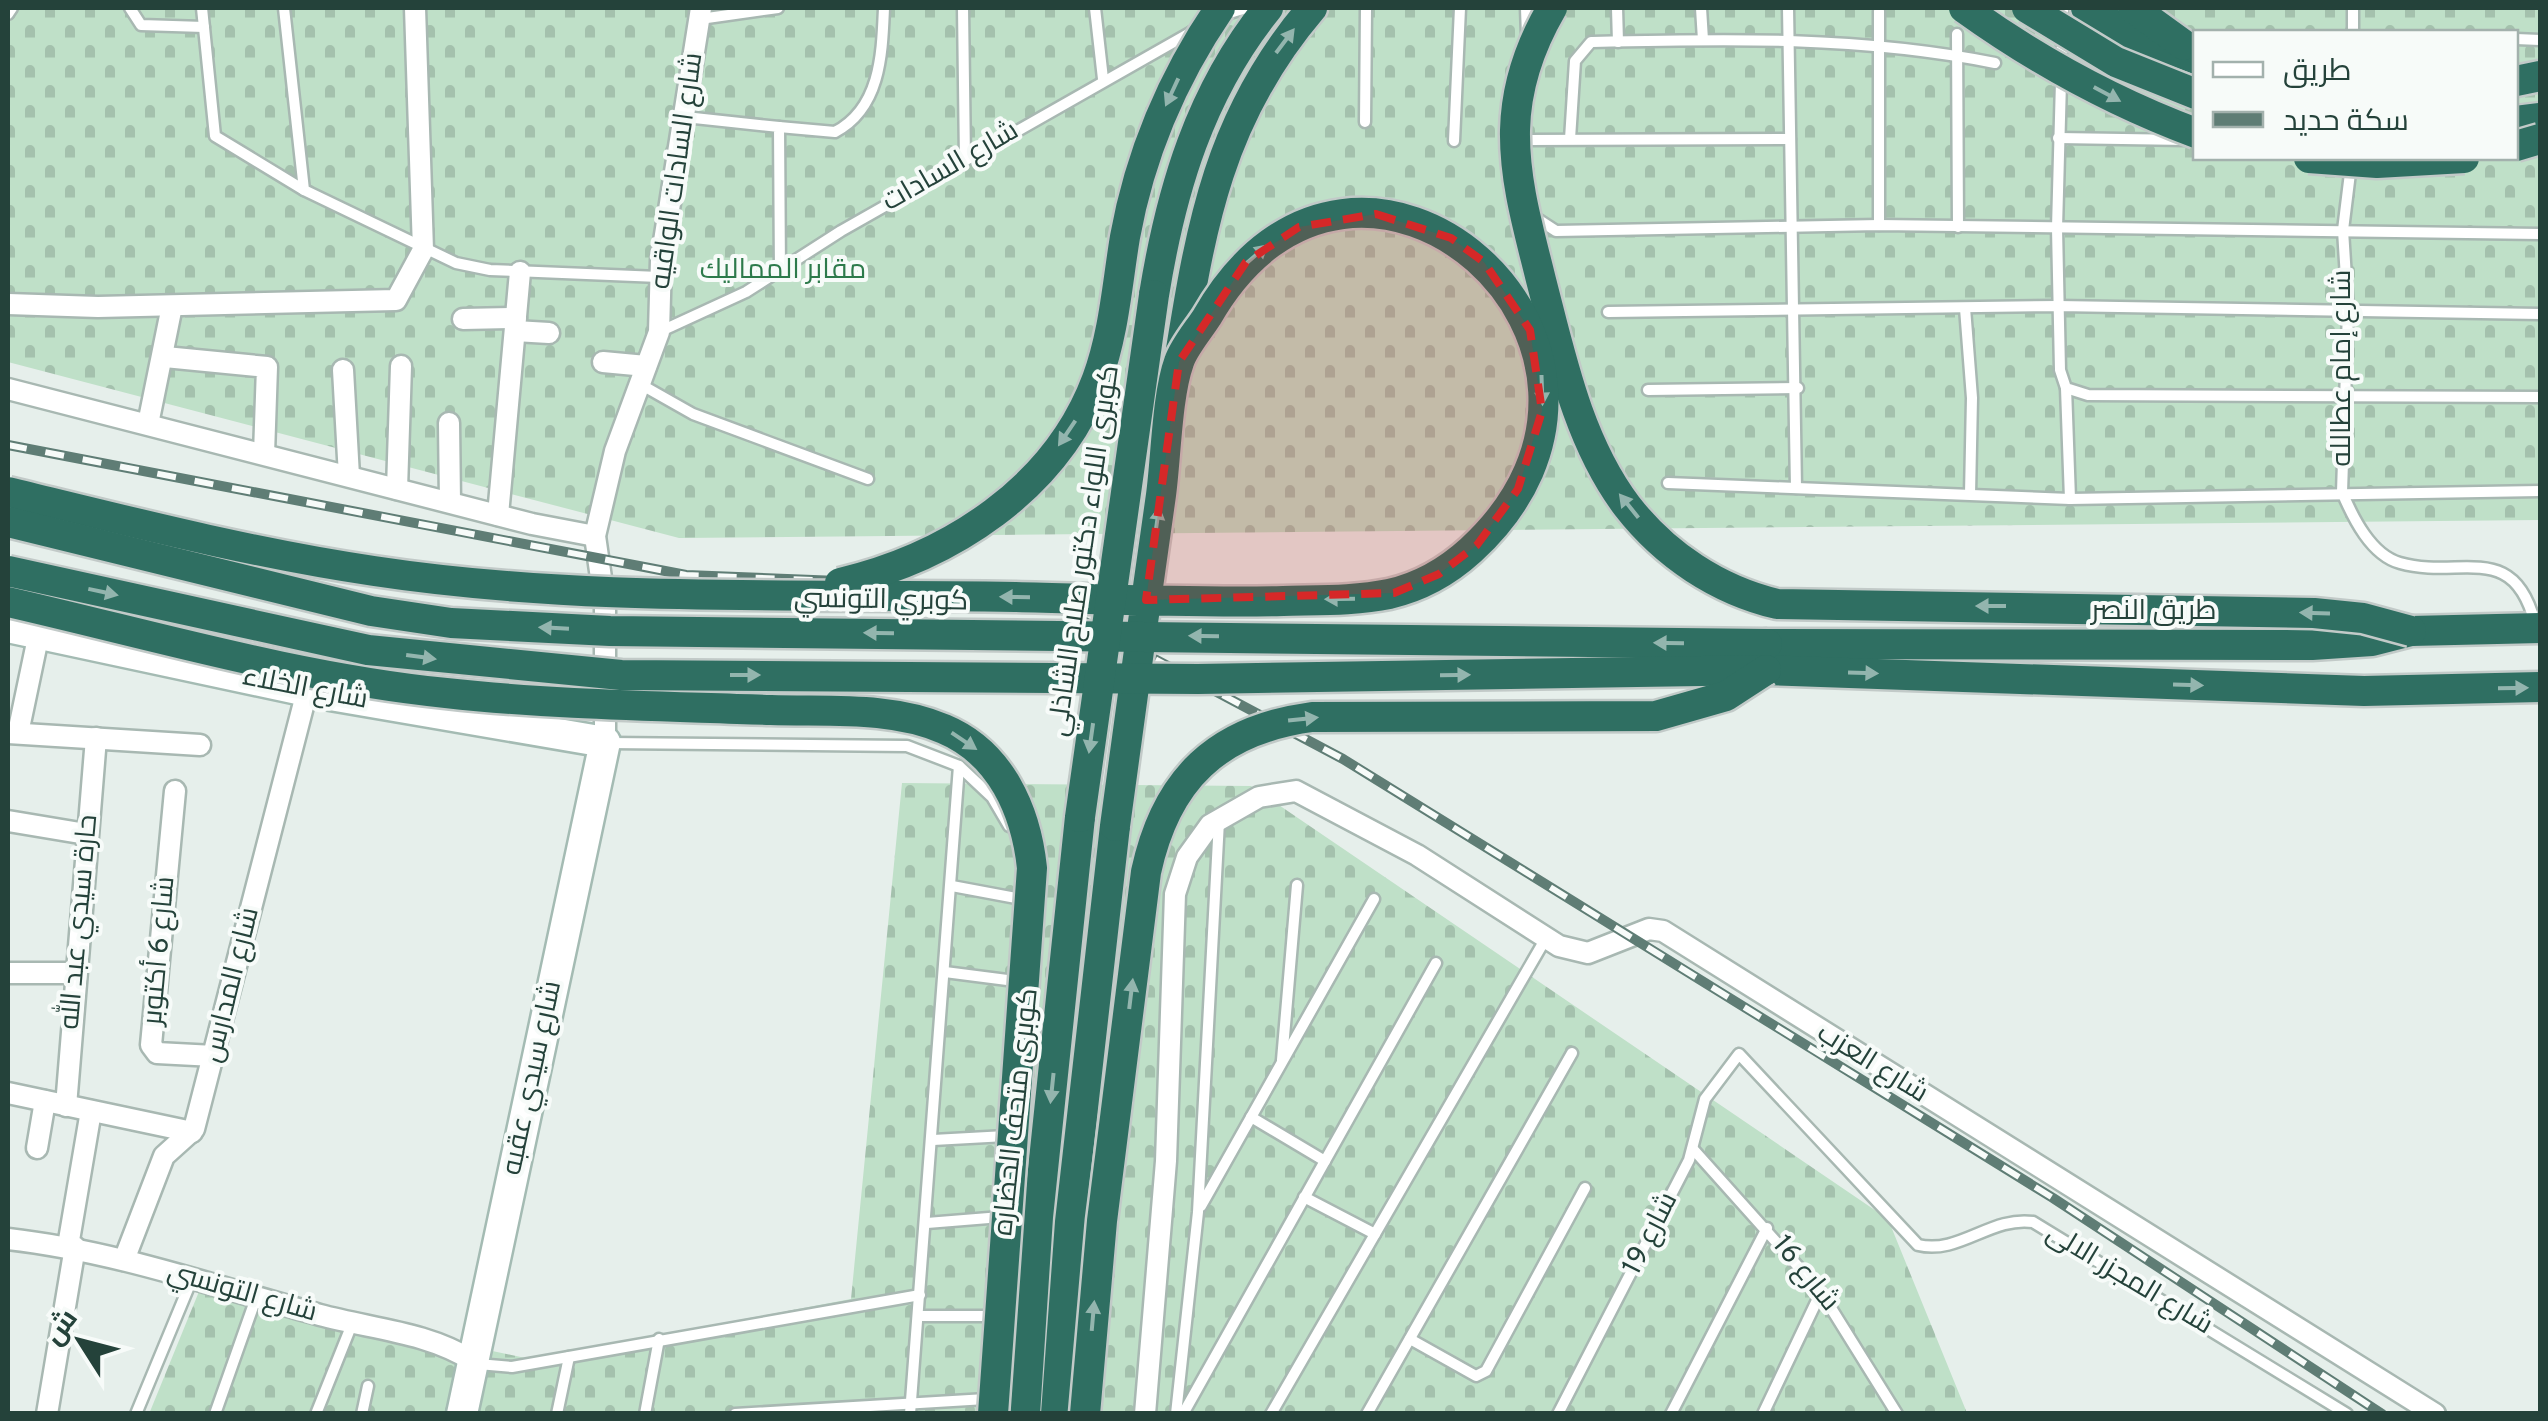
<svg xmlns="http://www.w3.org/2000/svg" width="2548" height="1421" font-family="Overpass,Cairo,sans-serif">
<style>
.cemetery{fill:url(#cemetery-stones);fill-rule:evenodd}
.lines{fill:none;stroke-linecap:round;stroke-linejoin:round}
.lane-casing{stroke:#a8b8b2;stroke-width:15}
.street-casing{stroke:#a8b8b2;stroke-width:25}
.secondary-casing{stroke:#a4bbb3;stroke-width:35}
.highway-casing{stroke:#c2cac8;stroke-width:35}
.lane{stroke:#fff;stroke-width:10}
.street{stroke:#fff;stroke-width:20}
.secondary{stroke:#fff;stroke-width:30}
.highway{stroke:#2f6f62;stroke-width:30}
.rail-casing{stroke:#5f7d75;stroke-width:10}
.rail{stroke:#f7fbf9;stroke-width:6;stroke-dasharray:19;stroke-linecap:butt}
.highway-bridge-casing{stroke:#c2cac8;stroke-width:35;stroke-linecap:butt}
.highway-bridge{stroke:#2f6f62;stroke-width:30}
.oneway{fill:#93b5ae}
.marked{fill:#d62828;fill-opacity:0.2;stroke:#d62828;stroke-width:8;stroke-dasharray:20 12;stroke-linejoin:round}
.labels{text-anchor:middle;dominant-baseline:central;stroke-width:8;stroke-linejoin:round;paint-order:stroke}
.street-label{font-size:28px;fill:#24423a;stroke:#f7fbf9}
.park-label{font-size:28px;fill:#2d7a4b;stroke:#f7fbf9}
</style>
<defs>
<pattern id="cemetery-stones" width="16" height="16" patternUnits="userSpaceOnUse" patternTransform="scale(2.5)"><rect width="16" height="16" fill="#bfe0c8"/><path d="M2 7V4a2 2 0 0 1 4 0v3zM10 15v-3a2 2 0 0 1 4 0v3z" fill="#a4c1ad"/></pattern>
</defs>
<rect width="100%" height="100%" fill="#e6efeb"/>
<g class="cemetery">
<path d="M8,8h2532v512l-1861,18 -671,-176zM2196,32h320v126h-320z"/>
<path d="M902,783l349,3 637,433 79,194 -1818,1 51,-125 330,70 321,-60z"/>
</g>
<g class="lines">
<defs>
<g id="lane">
<path d="M130,8l11,17 63,2"/>
<path d="M202,8l13,128 89,54"/>
<path d="M284,8l20,182 152,73 34,7 169,7"/>
<path d="M963,8l2,152"/>
<path d="M1095,8l8,71"/>
<path d="M1526,8l1,28"/>
<path d="M1617,8l1,34"/>
<path d="M1701,8l2,32"/>
<path d="M1788,8l8,480"/>
<path d="M2063,8l-6,220 3,142 6,18 22,7 452,2"/>
<path d="M2353,8v24"/>
<path d="M8,14l4,-6"/>
<path d="M1223,15l23,-7"/>
<path d="M700,19l78,-11"/>
<path d="M1957,34l1,193"/>
<path d="M2516,39l24,1"/>
<path d="M685,117l94,10 1,146"/>
<path d="M1365,122l1,-114"/>
<path d="M779,127l56,5c46,-24 47,-79 49,-124"/>
<path d="M2058,138l129,2"/>
<path d="M1570,139l5,-78 16,-19c137,-3 269,-6 404,21"/>
<path d="M1528,140l262,-1"/>
<path d="M1454,141l6,-133"/>
<path d="M2351,165l-8,65 5,80 -6,182c11,26 29,63 58,71 60,17 113,-24 135,60"/>
<path d="M1536,218l20,13 323,-6 661,9"/>
<path d="M1879,225v-214"/>
<path d="M1965,308l7,90 -2,96"/>
<path d="M1608,312l450,-6 482,8"/>
<path d="M659,332l87,-40 95,-61 354,-201"/>
<path d="M640,384l53,30 175,65"/>
<path d="M2066,388l4,111"/>
<path d="M1648,390l150,-2"/>
<path d="M1668,483l402,16 470,-8"/>
<path d="M609,743l298,3 52,20 33,31 17,29"/>
<path d="M952,886l69,13"/>
<path d="M945,972l70,9"/>
<path d="M1282,1060l15,-175"/>
<path d="M1251,1117l74,44"/>
<path d="M933,1140l73,-4"/>
<path d="M1693,1149l128,143 76,122"/>
<path d="M1304,1197l71,37"/>
<path d="M1201,1206l173,-307"/>
<path d="M927,1223l74,-6"/>
<path d="M919,1316h74"/>
<path d="M1410,1339l66,37 10,-5 99,-183"/>
<path d="M478,1364l34,3 408,-72"/>
<path d="M136,1414l56,-135"/>
<path d="M215,1414l41,-116"/>
<path d="M316,1414l36,-90"/>
<path d="M362,1414l6,-28"/>
<path d="M557,1414l12,-57"/>
<path d="M645,1414l14,-75"/>
<path d="M735,1414l251,-15"/>
<path d="M910,1414l49,-648"/>
<path d="M1176,1414l22,-202 21,-391"/>
<path d="M1183,1414l253,-451"/>
<path d="M1271,1414l275,-476"/>
<path d="M1367,1414l205,-361"/>
<path d="M1558,1414l131,-254 16,-61 34,-45 179,191c41,10 73,-29 115,-23l314,192"/>
<path d="M1671,1414l96,-186"/>
<path d="M1763,1414l58,-122"/>
</g>
<g id="street">
<path d="M8,304l90,3 298,-7 27,-50 -8,-242"/>
<path d="M463,319l53,-1"/>
<path d="M515,331l34,2"/>
<path d="M165,357l102,10 -3,87"/>
<path d="M603,362l43,4"/>
<path d="M343,370l6,106"/>
<path d="M8,389l524,135 63,12"/>
<path d="M449,423l1,79"/>
<path d="M148,424l24,-118"/>
<path d="M397,489l4,-123"/>
<path d="M498,515l22,-243"/>
<path d="M8,733l192,12"/>
<path d="M18,733l21,-100"/>
<path d="M605,742v-136l-10,-70 20,-85 44,-119 2,-72 40,-252"/>
<path d="M175,791l-24,254 6,8 57,3"/>
<path d="M8,821l78,13"/>
<path d="M8,973h68"/>
<path d="M8,1093l184,39"/>
<path d="M66,1106l30,-368"/>
<path d="M37,1148l8,-47"/>
<path d="M8,1239c107,12 208,48 312,76 52,14 107,17 153,46"/>
<path d="M68,1246l23,-135"/>
<path d="M124,1260l40,-104 30,-27 113,-438"/>
<path d="M47,1414l28,-167"/>
<path d="M1145,1414l21,-253 9,-267 12,-37 23,-32 49,-28 37,-6 121,64 142,91 29,7 61,-24 14,2 772,483"/>
</g>
<path id="secondary" d="M8,627l299,64 298,51 -143,672"/>
<g id="highway">
<path d="M2086,8l46,28 64,23"/>
<path d="M2133,8l51,37"/>
<path d="M2516,81l24,-5"/>
<path d="M2516,121l24,-3"/>
<path d="M1154,295c17,-105 46,-203 114,-287"/>
<path d="M1179,362c22,-138 40,-245 133,-354"/>
<path d="M1767,644l545,1 60,-4 39,-10 129,-3"/>
<path d="M1766,670l598,21 176,-4"/>
<path d="M1025,1414l13,-197 42,-400"/>
<path d="M1056,1414l14,-192 45,-396"/>
</g>
</defs>
<use href="#lane" class="lane-casing"/>
<use href="#street" class="street-casing"/>
<use href="#secondary" class="secondary-casing"/>
<use href="#highway" class="highway-casing"/>
<use href="#lane" class="lane"/>
<use href="#street" class="street"/>
<use href="#secondary" class="secondary"/>
<use href="#highway" class="highway"/>
<defs>
<path id="rail" d="M8,445l678,130 335,13 322,171 710,439 329,216"/>
</defs>
<use href="#rail" class="rail-casing"/>
<use href="#rail" class="rail"/>
<defs>
<g id="highway-bridge">
<path d="M1552,8c-21,36 -36,79 -37,122 -1,51 14,101 26,150 20,77 37,161 86,226 38,49 91,84 150,98l537,9 49,5 48,13"/>
<path d="M1964,8c71,51 149,94 232,125"/>
<path d="M2027,8l89,54 80,32"/>
<path d="M2516,146l24,-7"/>
<path d="M2309,158l68,5 87,-5"/>
<path d="M8,492c120,29 243,61 366,79 211,32 428,22 641,26 89,2 179,6 268,4 35,-1 72,0 106,-7 31,-7 59,-23 82,-44 219,-202 -114,-496 -264,-233 -9,14 -23,30 -28,45 -12,33 -13,96 -18,133 -16,110 -31,221 -46,331"/>
<path d="M8,522l363,89 80,12 159,8 1157,13"/>
<path d="M8,571l360,79 253,25 577,4 568,-9"/>
<path d="M840,583c110,-26 216,-94 257,-204 17,-46 20,-94 28,-142 15,-83 48,-160 95,-229"/>
<path d="M8,602c144,33 290,76 438,91 108,12 217,13 325,17 57,2 120,-4 173,19 57,24 82,82 88,139l-39,546"/>
<path d="M1080,817l74,-522"/>
<path d="M1085,1414l17,-193 44,-349c20,-93 71,-142 166,-155l344,-1 70,-20 40,-26"/>
</g>
</defs>
<use href="#highway-bridge" class="highway-bridge-casing"/>
<use href="#highway-bridge" class="highway-bridge"/>
</g>
<defs><path id="oneway-solid" d="M-6-.8H1V-3.2L6.5 0L1 3.2V.8H-6Z" transform="scale(2.5)"/></defs>
<g class="oneway">
<use href="#oneway-solid" transform="translate(1285 41) rotate(-53)"/>
<use href="#oneway-solid" transform="translate(1172 92) rotate(115)"/>
<use href="#oneway-solid" transform="translate(2107 94) rotate(28)"/>
<use href="#oneway-solid" transform="translate(1256 255) rotate(-41)"/>
<use href="#oneway-solid" transform="translate(1542 390) rotate(88)"/>
<use href="#oneway-solid" transform="translate(1067 433) rotate(124)"/>
<use href="#oneway-solid" transform="translate(1629 506) rotate(-129)"/>
<use href="#oneway-solid" transform="translate(1157 522) rotate(-82)"/>
<use href="#oneway-solid" transform="translate(103 592) rotate(12)"/>
<use href="#oneway-solid" transform="translate(1015 597) rotate(-179)"/>
<use href="#oneway-solid" transform="translate(1340 599) rotate(179)"/>
<use href="#oneway-solid" transform="translate(1991 606) rotate(-180)"/>
<use href="#oneway-solid" transform="translate(2315 613) rotate(-178)"/>
<use href="#oneway-solid" transform="translate(554 628) rotate(-177)"/>
<use href="#oneway-solid" transform="translate(879 633) rotate(-179)"/>
<use href="#oneway-solid" transform="translate(1204 636) rotate(-179)"/>
<use href="#oneway-solid" transform="translate(1669 643) rotate(-179)"/>
<use href="#oneway-solid" transform="translate(421 657) rotate(8)"/>
<use href="#oneway-solid" transform="translate(1863 673) rotate(2)"/>
<use href="#oneway-solid" transform="translate(745 675)"/>
<use href="#oneway-solid" transform="translate(1455 675) rotate(-1)"/>
<use href="#oneway-solid" transform="translate(2188 685) rotate(2)"/>
<use href="#oneway-solid" transform="translate(2513 688) rotate(-1)"/>
<use href="#oneway-solid" transform="translate(1303 719) rotate(-6)"/>
<use href="#oneway-solid" transform="translate(1091 738) rotate(98)"/>
<use href="#oneway-solid" transform="translate(964 741) rotate(34)"/>
<use href="#oneway-solid" transform="translate(1131 994) rotate(-83)"/>
<use href="#oneway-solid" transform="translate(1052 1088) rotate(96)"/>
<use href="#oneway-solid" transform="translate(1093 1316) rotate(-85)"/>
</g>
<path class="marked" d="M1376,214l75,24 33,24 46,68 12,81 -24,78 -41,56 -38,29 -45,19 -248,7 33,-238 67,-100 53,-35z"/>
<g class="labels">
<g class="street-label">
<text transform="translate(951 167) rotate(-30)">شارع السادات</text>
<text transform="translate(678 171) rotate(-82)">شارع السادات الواقيه</text>
<text transform="translate(2343 368) rotate(-90)">شارع إمام عطالله</text>
<text transform="translate(1085 551) rotate(-82)">كوبرى اللواء دكتور صلاح الشاذلي</text>
<text transform="translate(881 601) rotate(1)">كوبري التونسي</text>
<text x="2154" y="612">طريق النصر</text>
<text transform="translate(305 689) rotate(11)">شارع الخلاء</text>
<text transform="translate(80 922) rotate(-85)">حارة سيدي عبد الله</text>
<text transform="translate(160 951) rotate(-85)">شارع 6 أكتوبر</text>
<text transform="translate(232 985) rotate(-76)">شارع المدارس</text>
<text transform="translate(1872 1064) rotate(32)">شارع العزب</text>
<text transform="translate(533 1078) rotate(-78)">شارع سيدي عقبه</text>
<text transform="translate(1017 1112) rotate(-84)">كوبرى متحف الحضاره</text>
<text transform="translate(1651 1234) rotate(-63)">شارع 19</text>
<text transform="translate(1805 1274) rotate(51)">شارع 16</text>
<text transform="translate(2129 1280) rotate(31)">شارع المجزر الالى</text>
<text transform="translate(242 1293) rotate(16)">شارع التونسي</text>
</g>
<g class="park-label">
<text x="783" y="271">مقابر المماليك</text>
</g>
</g>
<rect width="2548" height="1421" fill="none" stroke="#24423a" stroke-width="20"/>
<rect x="2193" y="30" width="325" height="130" fill="#f7fbf9" stroke="#a3b1ad" stroke-width="2.5"/>
<rect x="2213" y="62" width="50" height="15" fill="#ffffff" stroke="#a3b1ad" stroke-width="2.5"/>
<text x="2283" y="80" font-size="30" fill="#24423a">طريق</text>
<rect x="2213" y="112" width="50" height="15" fill="#5f7d75" stroke="#a3b1ad" stroke-width="2.5"/>
<text x="2283" y="130" font-size="30" fill="#24423a">سكة حديد</text>
<g transform="translate(80 1341) rotate(306)" stroke="#f7fbf9" stroke-width="8" paint-order="stroke">
<path d="M0-8L18 38L0 25L-18 38Z" fill="#24423a"/>
<text y="-15" font-size="28" font-weight="bold" text-anchor="middle" fill="#24423a">ش</text>
</g>
</svg>
